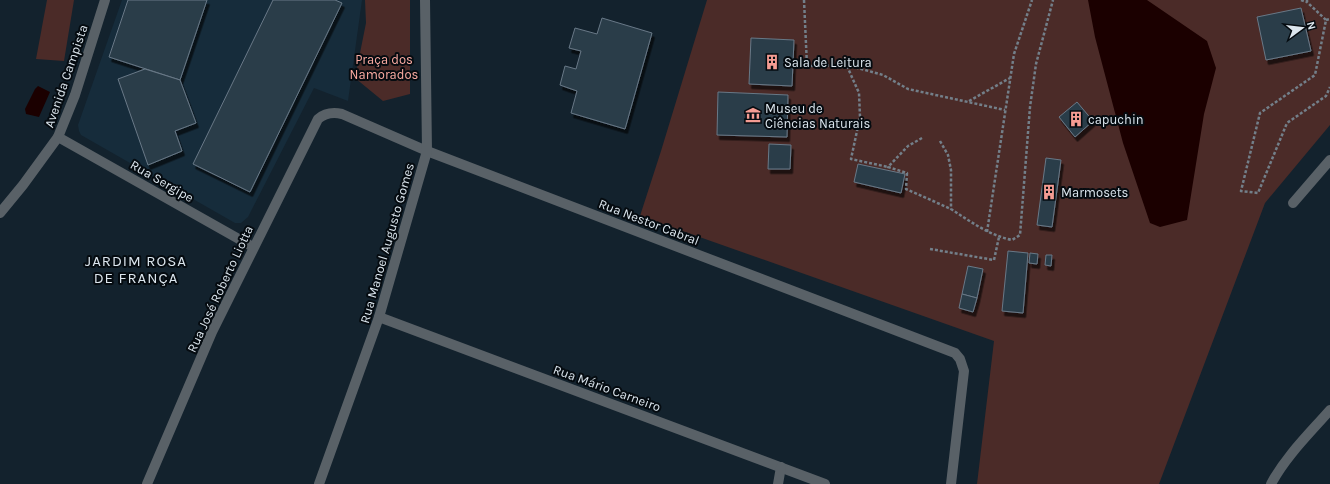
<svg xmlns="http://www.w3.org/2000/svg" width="1330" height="484" font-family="Karla,sans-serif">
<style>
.built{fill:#162c3b}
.green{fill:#4b2b28}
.water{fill:#1b0000}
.building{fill:#2c3c49;stroke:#687987;filter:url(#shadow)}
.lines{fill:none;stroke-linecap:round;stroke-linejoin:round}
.path{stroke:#737f89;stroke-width:2.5;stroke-dasharray:3 2;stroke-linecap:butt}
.minor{stroke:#596167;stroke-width:10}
.labels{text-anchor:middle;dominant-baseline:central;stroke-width:4;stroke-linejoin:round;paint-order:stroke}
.park-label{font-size:13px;fill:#fbaba2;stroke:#050b10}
.poi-label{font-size:13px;fill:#dce6ee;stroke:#050b10;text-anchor:start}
.street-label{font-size:13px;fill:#dce6ee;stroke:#050b10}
.quarter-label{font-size:15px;letter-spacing:1px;fill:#dce6ee;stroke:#050b10}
</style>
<defs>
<filter id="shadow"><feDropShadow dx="2.5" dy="4.5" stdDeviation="0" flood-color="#0009"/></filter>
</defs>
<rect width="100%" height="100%" fill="#13222d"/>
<path class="built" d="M122,0h240l-14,101 -34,-13 -66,129 -7,6h-6l-154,-88 -2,-4 -1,-6z"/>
<g class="green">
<path d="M47,0h27l-10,61 -28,-2z"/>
<path d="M365,0h45v94l-27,7 -28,-23 11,-55z"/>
<path d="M707,0h623v125l-65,78 -106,281h-182l17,-143 -354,-125 21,-65z"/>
</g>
<g class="water">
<path d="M1088,0h59l60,41 9,27 -12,46 -17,106 -27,7 -10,-4 -27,-80 -28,-106z"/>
<path d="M38,86l12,6 -11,25 -13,-3 -1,-5 10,-20z"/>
</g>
<g class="building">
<path d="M128,0h79l-27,80 -71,-23z"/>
<path d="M273,0h62l7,3 -92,189 -57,-28z"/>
<path d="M1301,8l10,43 -45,9 -9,-43z"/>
<path d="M602,18l50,15 -27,96 -54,-16 6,-22 -17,-6 5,-19 11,3 5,-18 -12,-3 6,-20 22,6z"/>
<path d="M751,38l43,2 -2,46 -43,-2z"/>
<path d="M145,69l35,11 16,43 -21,8 7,20 -34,14 -30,-86z"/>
<path d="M718,92l70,3 -1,42 -70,-2z"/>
<path d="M1077,102l16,19 -18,16 -16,-20z"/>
<path d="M769,144l22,1 -1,24h-22z"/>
<path d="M1046,158l15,2 -9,67 -15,-2z"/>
<path d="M858,164l47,10 -4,19 -47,-11z"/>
<path d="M1008,251l20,2 -5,60 -21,-2z"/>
<path d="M1030,253l8,1 -1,10 -8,-1z"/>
<path d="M1046,255h6l-1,11 -6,-1z"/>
<path d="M968,266l15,3 -6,29 -15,-4z"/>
<path d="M962,294l15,4 -4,14 -14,-4z"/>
</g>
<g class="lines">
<g class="path">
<path d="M804,0l3,66 40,-1 36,10 25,14 97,21"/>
<path d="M1301,0l6,2"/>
<path d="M1307,0v2l19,18 -11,55 -55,38 -19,78 17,2 29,-70 39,-27 4,-9"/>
<path d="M1326,20l4,-1"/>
<path d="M847,66l12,27 1,24 -9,42 37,8"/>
<path d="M969,101l41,-23"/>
<path d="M922,138l-14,8 -20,21 19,6 -1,16 45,20"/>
<path d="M940,141l8,14 3,15v39c20,13 38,26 61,31l8,-5 10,-128 6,-43 17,-64"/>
<path d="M987,232l27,-178 18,-54"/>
<path d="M930,249l64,11 5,-23"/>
</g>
<g class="minor">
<path d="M58,137l195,110"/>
<path d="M1293,203l37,-43"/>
<path d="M0,213l23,-28 35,-48 17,-42 30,-95"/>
<path d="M379,317l446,167"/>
<path d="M147,484l65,-152 106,-213c7,-6 15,-7 24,-5l85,37 528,202 5,6 4,12 -13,113"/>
<path d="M319,484l60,-167 48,-166 -2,-151"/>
<path d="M778,484l3,-17"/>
<path d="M1271,484c15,-28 38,-50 59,-74"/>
</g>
</g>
<defs>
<symbol id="building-bare" viewBox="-9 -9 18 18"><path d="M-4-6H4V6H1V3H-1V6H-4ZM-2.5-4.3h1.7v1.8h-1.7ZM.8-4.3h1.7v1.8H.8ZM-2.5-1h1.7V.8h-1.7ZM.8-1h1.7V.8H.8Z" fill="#f59c93" stroke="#050b10" stroke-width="2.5" paint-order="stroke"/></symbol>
<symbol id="museum-bare" viewBox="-9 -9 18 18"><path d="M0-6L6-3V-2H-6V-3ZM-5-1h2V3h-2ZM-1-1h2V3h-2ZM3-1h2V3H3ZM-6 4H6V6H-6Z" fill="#f59c93" stroke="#050b10" stroke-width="2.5" paint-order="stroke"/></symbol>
</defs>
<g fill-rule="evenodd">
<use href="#building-bare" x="761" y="51" width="22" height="22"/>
<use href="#museum-bare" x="742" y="104" width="22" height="22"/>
<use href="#building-bare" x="1065" y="108" width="22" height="22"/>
<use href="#building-bare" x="1038" y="181" width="22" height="22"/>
</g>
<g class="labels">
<g class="park-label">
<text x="384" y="59">Praça dos<tspan x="384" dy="15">Namorados</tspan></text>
</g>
<g class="poi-label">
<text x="784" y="62">Sala de Leitura</text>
<text x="765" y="108">Museu de<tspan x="765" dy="15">Ciências Naturais</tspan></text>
<text x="1088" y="119">capuchin</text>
<text x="1061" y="192">Marmosets</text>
</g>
<g class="street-label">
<text transform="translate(66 76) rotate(-71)">Avenida Campista</text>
<text transform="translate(162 181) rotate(30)">Rua Sergipe</text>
<text transform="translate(649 222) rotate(21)">Rua Nestor Cabral</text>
<text transform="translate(387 243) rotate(-74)">Rua Manoel Augusto Gomes</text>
<text transform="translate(220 289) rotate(-65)">Rua José Roberto Liotta</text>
<text transform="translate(607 388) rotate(20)">Rua Mário Carneiro</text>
</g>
<g class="quarter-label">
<text x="136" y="261">JARDIM ROSA<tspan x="136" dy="17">DE FRANÇA</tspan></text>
</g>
</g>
<g transform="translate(1302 28) rotate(75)" stroke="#050b10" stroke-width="3" paint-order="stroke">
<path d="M0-3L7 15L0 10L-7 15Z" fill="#dce6ee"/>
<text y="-6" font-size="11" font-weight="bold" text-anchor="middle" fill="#dce6ee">N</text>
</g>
</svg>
